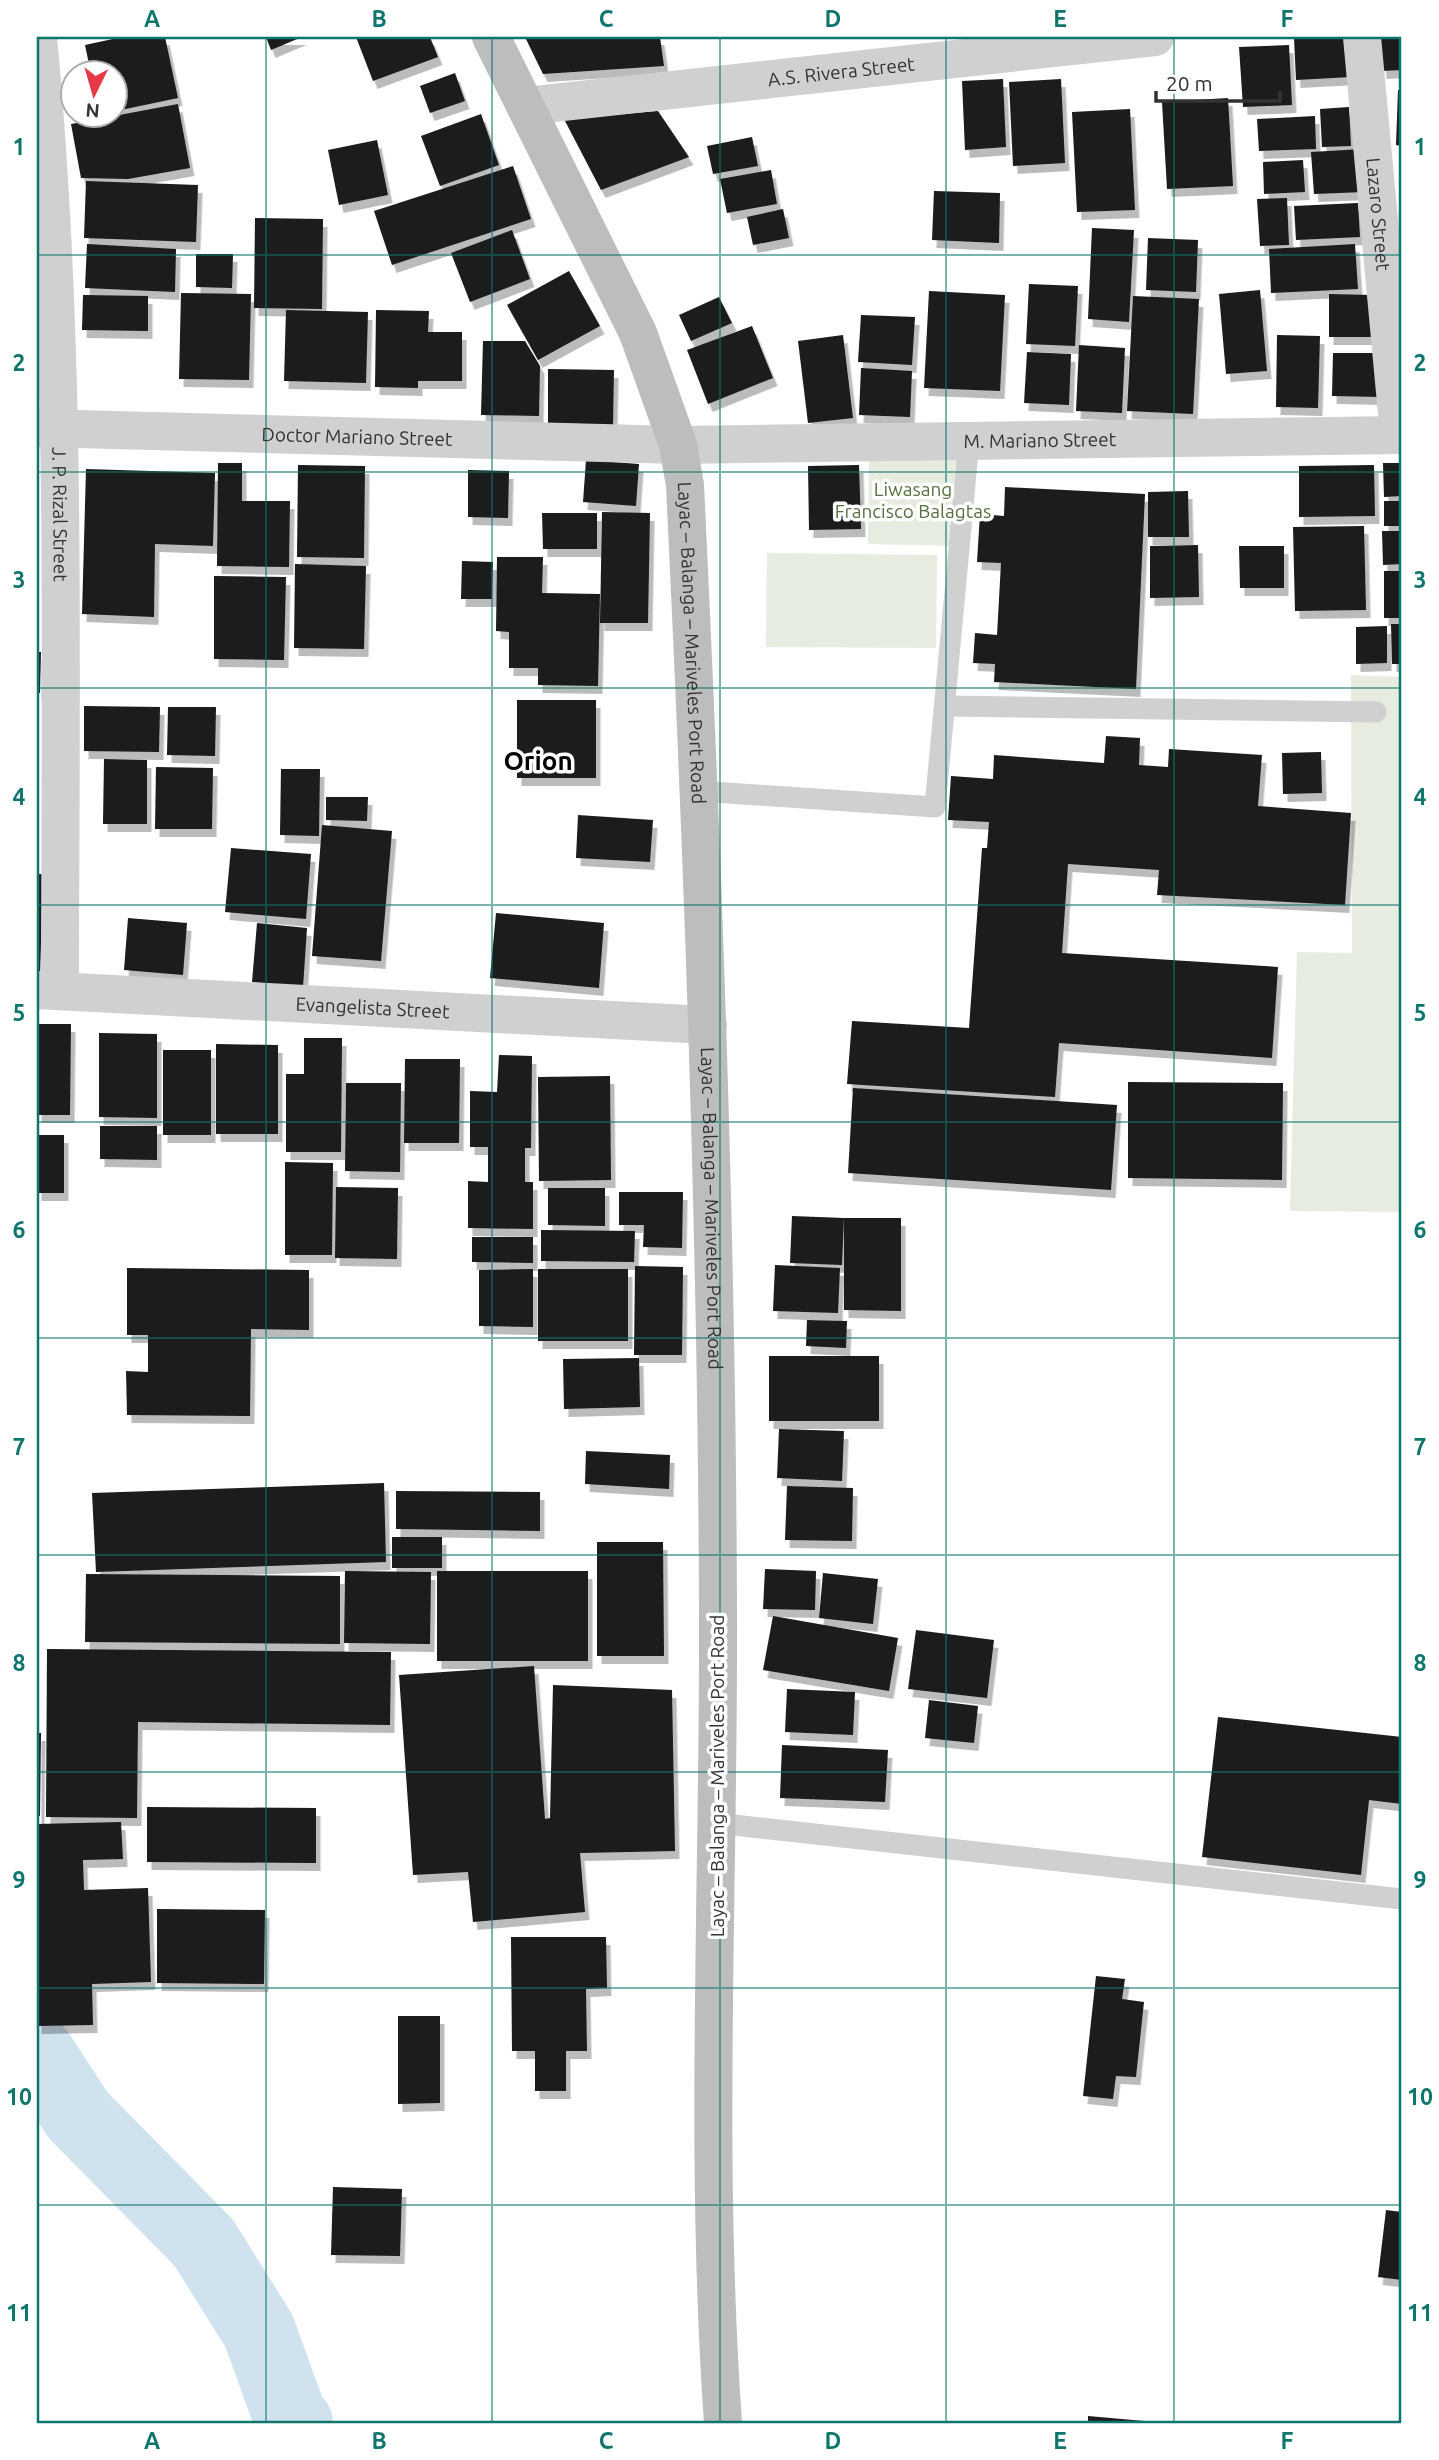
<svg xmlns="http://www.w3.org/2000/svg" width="1439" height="2460" font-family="Ubuntu,sans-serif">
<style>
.green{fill:#e6ecdf}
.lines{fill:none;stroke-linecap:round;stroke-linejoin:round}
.river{stroke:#cfe2ee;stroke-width:74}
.building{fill:#1a1a1a;filter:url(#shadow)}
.service{stroke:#d0d0d0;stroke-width:21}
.minor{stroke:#d0d0d0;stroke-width:38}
.secondary{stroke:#bdbdbd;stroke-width:38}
.grid{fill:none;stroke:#0f766e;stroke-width:2;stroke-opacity:0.55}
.labels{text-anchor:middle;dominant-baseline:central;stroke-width:7;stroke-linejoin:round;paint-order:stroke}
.street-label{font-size:19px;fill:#333;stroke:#fff}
.park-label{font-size:19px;fill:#56703f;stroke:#fff}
.district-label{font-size:26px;font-weight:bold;fill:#000;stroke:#fff}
.neatline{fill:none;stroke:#0f766e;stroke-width:2.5}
.grid-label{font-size:23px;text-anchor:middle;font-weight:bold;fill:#0f766e}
</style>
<defs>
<filter id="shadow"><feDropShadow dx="4.5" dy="8" stdDeviation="0" flood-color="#0004"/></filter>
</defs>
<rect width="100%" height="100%" fill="#fff"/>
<g class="green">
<path d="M869,454l89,1 -2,91 -88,-2z"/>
<path d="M767,553l170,2 -1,93 -170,-1z"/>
<path d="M1351,675l51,2v535l-112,-1 7,-259 55,1z"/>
</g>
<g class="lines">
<path class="river" d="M37,2052l41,63 126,128 55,88 31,86 6,6"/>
</g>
<g class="building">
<path d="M122,37h43l13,61 -62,13v-37h-25l-6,-29z"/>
<path d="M266,37h36l-31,13z"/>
<path d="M356,37h74l8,20 -65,24z"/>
<path d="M525,37h135l4,29 -121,8z"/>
<path d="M1349,37l2,40 -55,3 -2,-42z"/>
<path d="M1380,37h22v33l-20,1z"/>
<path d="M1289,45l3,60 -49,2 -4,-60z"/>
<path d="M455,73l10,28 -35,12 -10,-27z"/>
<path d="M1003,79l3,68 -41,3 -3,-69z"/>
<path d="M1061,79l4,84 -52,3 -4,-84z"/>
<path d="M1398,90h4v56l-6,-1z"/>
<path d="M1228,98l5,88 -66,3 -5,-87z"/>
<path d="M178,104l12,64 -62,11 -47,-1 -10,-54z"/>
<path d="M1349,107l2,39 -29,1 -2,-38z"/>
<path d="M1130,109l5,101 -58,2 -5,-100z"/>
<path d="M658,111l31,46 -88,33 -37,-71z"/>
<path d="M481,114l18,51 -59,21 -19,-50z"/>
<path d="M1315,116l1,33 -57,2 -2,-32z"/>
<path d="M752,137l6,29 -45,8 -6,-28z"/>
<path d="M377,140l11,55 -49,10 -11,-55z"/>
<path d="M1362,149l2,43 -50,2 -3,-42z"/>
<path d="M1303,160l2,32 -41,2 -1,-32z"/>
<path d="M513,166l18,53 -139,46 -18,-54z"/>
<path d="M771,170l6,34 -50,9 -7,-34z"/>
<path d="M86,181l112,4 -2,57 -112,-4z"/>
<path d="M934,191l66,2 -1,50 -67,-3z"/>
<path d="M1287,198l2,47 -29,1 -3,-47z"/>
<path d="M1358,203l2,34 -64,3 -2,-34z"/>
<path d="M783,209l6,29 -36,7 -6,-28z"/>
<path d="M255,218l68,1 -1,90 -68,-1z"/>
<path d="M1092,228l42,2 -5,92 -41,-3z"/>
<path d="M512,230l18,49 -60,23 -19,-49z"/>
<path d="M1148,238l50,2 -2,52 -50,-2z"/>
<path d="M87,244l89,5 -1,43 -90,-4z"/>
<path d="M1355,244l3,45 -87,4 -2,-44z"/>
<path d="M196,254h37l-1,34 -36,-1z"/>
<path d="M569,271l31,55 -62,34 -31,-55z"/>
<path d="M1029,284l49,2 -3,60 -49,-2z"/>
<path d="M1260,290l7,81 -41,3 -7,-80z"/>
<path d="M929,291l76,4 -5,96 -76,-3z"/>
<path d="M181,293l70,1 -2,86 -70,-1z"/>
<path d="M1329,294l44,1 -1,42h-43z"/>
<path d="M83,295l65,1v35l-66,-1z"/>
<path d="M1133,296l66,3 -6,115 -66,-3z"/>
<path d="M719,297l13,26 -41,18 -12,-26z"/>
<path d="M286,310l82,2 -2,71 -82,-2z"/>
<path d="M376,310l53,1 -1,21h34v49h-44v7l-43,-1z"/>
<path d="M861,315l54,2 -3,48 -54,-3z"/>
<path d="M752,326l21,52 -65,26 -21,-54z"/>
<path d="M843,335l10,83 -45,5 -10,-82z"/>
<path d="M1277,335l43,1 -2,72 -42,-1z"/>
<path d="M483,341h42l15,25 -1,50 -58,-1z"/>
<path d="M1079,345l46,3 -3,65 -46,-2z"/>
<path d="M1027,352l44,2 -2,51 -45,-2z"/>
<path d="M1333,353h49l-1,44 -49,-1z"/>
<path d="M861,368l51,3 -2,46 -51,-2z"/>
<path d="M548,369l66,1 -1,55 -65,-2z"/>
<path d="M586,460l53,4 -3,42 -53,-4z"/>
<path d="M218,463h24v38h48l-1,66 -72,-1z"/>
<path d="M1383,463h19v33l-18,1z"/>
<path d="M298,465l67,1 -1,92 -67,-1z"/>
<path d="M859,465l2,64 -52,1 -1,-64z"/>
<path d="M1374,465l1,51 -76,1v-51z"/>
<path d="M86,469l129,4 -2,73 -58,-2 -1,73 -72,-3z"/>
<path d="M468,470l41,1 -1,47 -40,-1z"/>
<path d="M1005,487l140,7 -9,195 -142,-7 1,-18 -22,-1 2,-30 22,2 4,-72 -24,-1 3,-48 24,2z"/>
<path d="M1188,491l1,46h-41v-45z"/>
<rect x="1384" y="501" width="18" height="25"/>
<path d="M602,512l48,1 -2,110h-48z"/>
<path d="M542,513h55v36h-54z"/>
<path d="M1364,526l2,84 -71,1 -2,-84z"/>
<path d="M1382,531h20v33l-19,1z"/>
<path d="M1198,545l1,52 -49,1v-52z"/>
<path d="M1239,546h45v42h-44z"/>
<path d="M497,557h46l-1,36 58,1 -2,92 -60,-1v-17h-29v-36l-13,-1z"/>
<path d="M462,561l31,1 -1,37h-31z"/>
<path d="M295,564l71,2 -2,83 -70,-1z"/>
<rect x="1384" y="571" width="18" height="47"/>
<path d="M214,576l72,1 -2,83 -70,-1z"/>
<path d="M1391,624h11v40h-10z"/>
<path d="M1387,626v37l-31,1v-37z"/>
<path d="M37,652h4l-1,41h-3z"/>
<rect x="517" y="700" width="79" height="78"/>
<path d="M84,706l76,1 -1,45 -75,-1z"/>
<path d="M168,707h48l-1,49 -48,-1z"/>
<path d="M1106,736l34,2 -1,27 29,2 1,-18 93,6 -4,51 93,7 -6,92 -188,-10 2,-25 -91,-6 -6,89 216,14 -6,91 -213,-15 -4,54 -208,-13 5,-63 117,7 13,-180h5l2,-26 -41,-2 3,-44 42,3 1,-24 110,8z"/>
<path d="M1321,752l1,41 -39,1 -1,-41z"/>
<path d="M104,759l43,1v64h-44z"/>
<path d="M156,767l57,1 -1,61h-57z"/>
<path d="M281,769h39l-1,67 -39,-1z"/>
<path d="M326,797h42l-1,24 -41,-1z"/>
<path d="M578,815l75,5 -3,42 -74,-4z"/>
<path d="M322,825l70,6 -11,130 -69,-5z"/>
<path d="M231,848l80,6 -5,65 -81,-7z"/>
<path d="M37,874h6l-3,103h-3z"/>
<path d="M496,913l108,10 -5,65 -109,-10z"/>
<path d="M128,918l59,5 -4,52 -59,-5z"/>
<path d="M257,923l50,5 -4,59 -51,-5z"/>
<path d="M37,1024h34l-1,91h-33z"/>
<path d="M99,1033l58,1v84l-58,-1z"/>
<path d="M304,1038h38l-1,114h-55v-78h18z"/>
<path d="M216,1044l62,1v89h-62z"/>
<rect x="163" y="1050" width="48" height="85"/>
<path d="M499,1055l33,1 -1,92h-6v34h8v47l-65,-1v-47l20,1v-35h-18v-56l27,1z"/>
<path d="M405,1059h55l-1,84h-55z"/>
<path d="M610,1076l1,104 -72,1 -1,-104z"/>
<path d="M1128,1082l155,1 -1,97 -154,-2z"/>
<path d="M346,1083h55l-1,89 -55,-1z"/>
<path d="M853,1088l264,17 -6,85 -263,-17z"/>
<path d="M100,1126h57v34l-57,-1z"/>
<rect x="37" y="1135" width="27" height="58"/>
<path d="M285,1162l48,1 -1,92h-47z"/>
<path d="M336,1187l62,1 -1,71 -62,-1z"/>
<path d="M548,1188h57v38l-57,-1z"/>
<path d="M619,1192h64l-1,56 -39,-1 1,-22h-25z"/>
<path d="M792,1216l52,2 -2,47 -52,-2z"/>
<path d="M844,1218h57v93l-57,-1z"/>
<path d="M541,1230l94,1 -1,31 -93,-1z"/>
<path d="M472,1237h61v26l-61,-1z"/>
<path d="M775,1265l65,3 -2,45 -65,-2z"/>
<path d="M635,1266l48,1 -1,88h-48z"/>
<path d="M127,1268l182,2v60l-58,-1 -1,87 -123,-1 -1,-44 22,1v-37h-21z"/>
<path d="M533,1269v58l-54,-1v-56z"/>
<rect x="538" y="1269" width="90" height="72"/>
<path d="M807,1320l40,1 -1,27 -40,-2z"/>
<rect x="769" y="1356" width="110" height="65"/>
<path d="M639,1358l1,49 -76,2 -1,-50z"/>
<path d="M779,1429l65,2 -2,50 -65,-3z"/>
<path d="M586,1451l84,4 -1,34 -84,-5z"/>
<path d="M384,1483l2,79 -290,10 -4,-79z"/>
<path d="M787,1486l66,2 -1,53 -67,-1z"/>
<path d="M396,1491l144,1v39l-144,-2z"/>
<rect x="392" y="1537" width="50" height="31"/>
<path d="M597,1542h66l1,114h-67z"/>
<path d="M765,1569l51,2 -1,39 -52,-1z"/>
<path d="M345,1571l86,1 -1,72 -86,-1z"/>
<rect x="437" y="1571" width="151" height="90"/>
<path d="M823,1573l55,6 -5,45 -54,-6z"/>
<path d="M86,1574l254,2v68l-255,-2z"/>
<path d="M773,1616l125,22 -9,53 -126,-21z"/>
<path d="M916,1630l78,10 -7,58 -79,-9z"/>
<path d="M47,1649l344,3 -1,73 -252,-3 -1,96 -91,-1z"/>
<path d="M534,1666l11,153 5,-1 3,-133 119,5 3,161 -95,2 5,59 -112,10 -5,-50 -55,3 -14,-200z"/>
<path d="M787,1689l68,3 -2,43 -68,-3z"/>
<path d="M929,1700l49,6 -4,37 -49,-5z"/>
<path d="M1218,1717l184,20v67l-33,-4 -8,75 -159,-18z"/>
<path d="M37,1733h4l-1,83h-3z"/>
<path d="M782,1745l106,5 -3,52 -105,-4z"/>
<path d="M147,1807l169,1v55l-169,-1z"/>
<path d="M121,1822l2,37 -40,1 1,30 64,-2 3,94 -59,2 1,41 -56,1v-202z"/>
<path d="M157,1909l108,1 -1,74 -107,-1z"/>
<path d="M511,1937h95l1,51 -21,1 1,62h-21v40h-31v-40h-23z"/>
<path d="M1096,1976l29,3 -3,20 22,3 -8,75 -20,-1 -3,23 -30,-3z"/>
<path d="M398,2016h42v87l-42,1z"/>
<path d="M333,2187l69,2 -2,67 -69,-1z"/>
<path d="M1386,2210l16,2v68l-24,-3z"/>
<path d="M1088,2416l56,5 -1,2h-55z"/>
</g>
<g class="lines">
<g class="service">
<path d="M945,706l431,6"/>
<path d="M698,791l237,16 34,-366"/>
<path d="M716,1823l686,76"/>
</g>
<g class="minor">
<path id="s1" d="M38,37c30,317 22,636 22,954"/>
<path id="s2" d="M1362,37l37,398"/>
<path id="s3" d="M526,106l629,-69"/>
<path id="s4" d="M37,428l641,17 724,-10"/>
<path id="s5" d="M37,990l671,35"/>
</g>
<path class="secondary" id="s6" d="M491,37l147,296 40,112 7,40c18,376 32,753 33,1130 1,269 -14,539 5,808"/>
</g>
<path class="grid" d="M266,37v2386M492,37v2386M720,37v2386M946,37v2386M1174,37v2386M37,255h1365M37,472h1365M37,688h1365M37,905h1365M37,1122h1365M37,1338h1365M37,1555h1365M37,1772h1365M37,1988h1365M37,2205h1365"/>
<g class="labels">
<g class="street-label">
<text stroke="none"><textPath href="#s3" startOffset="317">A.S. Rivera Street</textPath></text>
<text stroke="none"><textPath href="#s2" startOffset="178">Lazaro Street</textPath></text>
<text stroke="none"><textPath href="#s4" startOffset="320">Doctor Mariano Street</textPath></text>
<text stroke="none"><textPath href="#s4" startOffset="1003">M. Mariano Street</textPath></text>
<text stroke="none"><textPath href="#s1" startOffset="478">J. P. Rizal Street</textPath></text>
<text stroke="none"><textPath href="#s6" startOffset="648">Layac – Balanga – Mariveles Port Road</textPath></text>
<text stroke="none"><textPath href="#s5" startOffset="336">Evangelista Street</textPath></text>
<text stroke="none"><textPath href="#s6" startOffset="1214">Layac – Balanga – Mariveles Port Road</textPath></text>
<text transform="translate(717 1776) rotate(-90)">Layac – Balanga – Mariveles Port Road</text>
</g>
<g class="park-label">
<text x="913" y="489">Liwasang<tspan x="913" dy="22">Francisco Balagtas</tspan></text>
</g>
<g class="district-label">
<text x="538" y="760">Orion</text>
</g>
</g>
<rect width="1439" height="2460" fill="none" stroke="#ffffff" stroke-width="77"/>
<g transform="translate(94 94) rotate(185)"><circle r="33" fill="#ffffff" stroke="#adadad" stroke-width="2"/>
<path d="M0-5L12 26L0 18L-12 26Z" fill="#e63946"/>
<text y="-10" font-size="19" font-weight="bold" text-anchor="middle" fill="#333333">N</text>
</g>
<path d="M1156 91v10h124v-10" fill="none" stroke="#333333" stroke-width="3.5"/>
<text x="1166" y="91" font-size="21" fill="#333333" stroke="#ffffff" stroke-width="5" paint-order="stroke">20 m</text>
<rect x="38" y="38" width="1362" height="2384" class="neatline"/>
<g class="grid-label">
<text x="152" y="27">A</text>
<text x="379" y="27">B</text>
<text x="606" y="27">C</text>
<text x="833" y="27">D</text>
<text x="1060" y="27">E</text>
<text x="1287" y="27">F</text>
<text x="19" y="155">1</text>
<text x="1420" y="155">1</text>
<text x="19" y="371">2</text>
<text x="1420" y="371">2</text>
<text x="19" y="588">3</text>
<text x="1420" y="588">3</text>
<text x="19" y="805">4</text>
<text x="1420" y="805">4</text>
<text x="19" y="1021">5</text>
<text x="1420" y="1021">5</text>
<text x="19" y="1238">6</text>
<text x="1420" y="1238">6</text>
<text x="19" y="1455">7</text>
<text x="1420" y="1455">7</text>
<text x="19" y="1671">8</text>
<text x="1420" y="1671">8</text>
<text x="19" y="1888">9</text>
<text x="1420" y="1888">9</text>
<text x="19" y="2105">10</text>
<text x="1420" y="2105">10</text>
<text x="19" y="2321">11</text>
<text x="1420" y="2321">11</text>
<text x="152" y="2449">A</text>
<text x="379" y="2449">B</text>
<text x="606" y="2449">C</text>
<text x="833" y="2449">D</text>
<text x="1060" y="2449">E</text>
<text x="1287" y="2449">F</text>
</g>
</svg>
